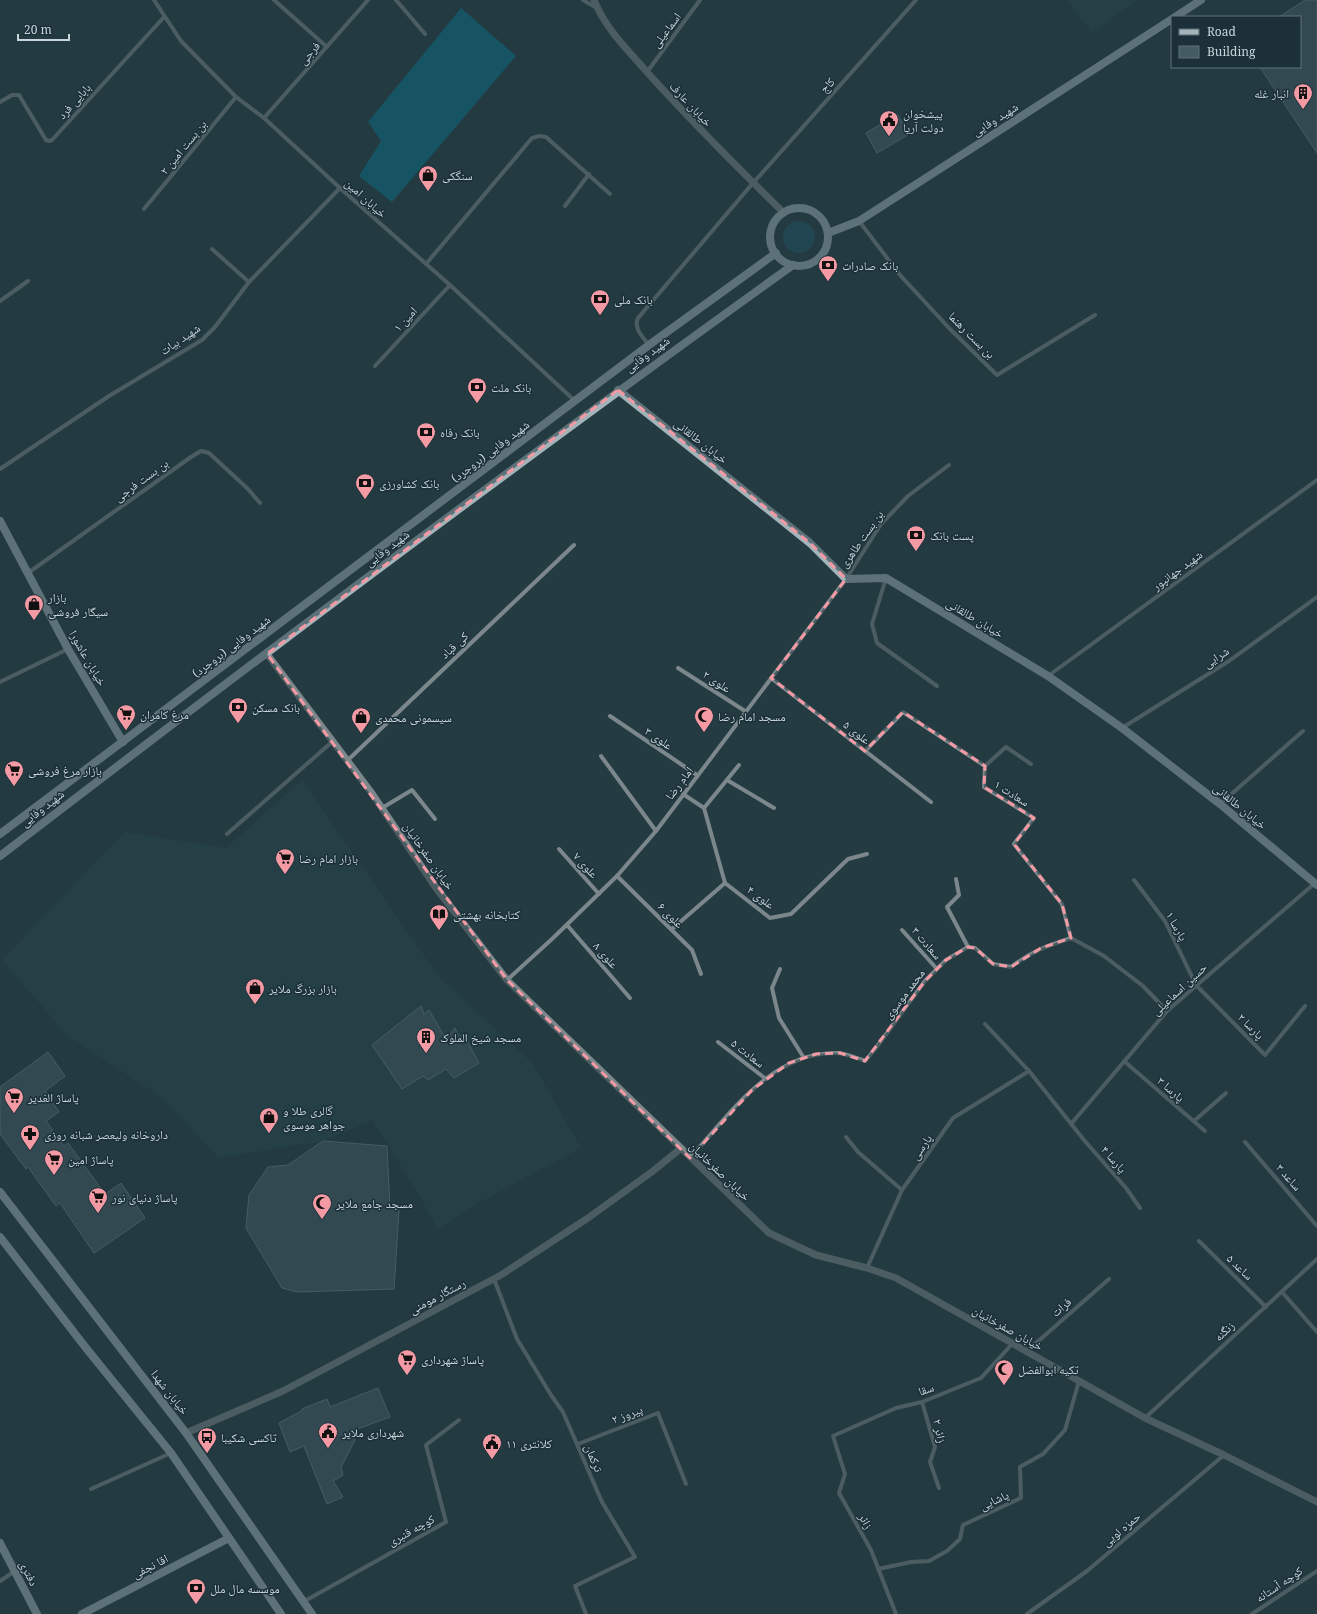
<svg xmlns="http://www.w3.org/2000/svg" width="1317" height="1614" font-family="'Noto Serif','Noto Naskh Arabic',serif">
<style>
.built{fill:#26454f}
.green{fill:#1e5567}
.forest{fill:#05738f}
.building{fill:#445b64;stroke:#6c848d}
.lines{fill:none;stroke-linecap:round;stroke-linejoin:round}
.minor{stroke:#7c878b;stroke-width:4}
.tertiary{stroke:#7c878b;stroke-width:7}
.secondary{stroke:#a2b3ba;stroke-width:8}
.marked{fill:none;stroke:#f49aa4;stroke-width:3;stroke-dasharray:8 5;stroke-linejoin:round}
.labels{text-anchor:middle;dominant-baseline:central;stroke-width:3;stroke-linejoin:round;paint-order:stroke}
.street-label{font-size:12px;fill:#c8d5da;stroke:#1b3038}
.poi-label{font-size:12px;fill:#c8d5da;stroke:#1b3038;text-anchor:start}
</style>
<rect width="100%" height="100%" fill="#253b42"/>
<g class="built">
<path d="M1068,0h69l-45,33z"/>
<path d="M302,780l136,196 95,88 48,84 -101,54 -42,28 -19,-36 -47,-74 -49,21 -104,17 -56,-60 -97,-64 -64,-74 123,-128 101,16z"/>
</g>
<circle class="green" cx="799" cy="237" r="16"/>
<path class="forest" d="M461,8l55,48 -124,146 -33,-26 22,-35 -13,-19z"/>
<g class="building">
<path d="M1305,0h12v153l-57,-86h40v-50h-21z"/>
<path d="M897,114l12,20 -32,19 -11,-20z"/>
<path d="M421,1006l3,8 5,-4 17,29 9,-11 4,9 4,-4 16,30 -25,15 -8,-9 -18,11 -5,-4 -21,13 -30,-44z"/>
<path d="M48,1052l17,24 -20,15 14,21 -13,9 18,25 4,-3 37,51 16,-11 24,35 -51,35 -34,-50 -4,3 -28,-39 -2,2 -26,-35v-47z"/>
<path d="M323,1141l64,5 3,63 9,1 -5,79 -97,3 -15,-4 -36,-60 3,-33 19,-28 20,-2z"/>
<path d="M378,1388l12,29 -38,14 3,9 -14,27 2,8 -10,6 10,16 -16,7 -23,-58 -14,6 -11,-29 24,-13 -1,-1 25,-10 3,8z"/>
</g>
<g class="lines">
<g class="minor">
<path d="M154,0l27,41 55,56 28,21 76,70 110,97 125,116"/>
<path d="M274,0l53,47"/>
<path d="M396,0l29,34"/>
<path d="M583,0l14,8"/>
<path d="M647,72l53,-72"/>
<path d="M0,102l12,-7h7l27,45 3,1 3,-1 112,-123"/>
<path d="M264,118l104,-118"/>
<path d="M565,206l24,-32"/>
<path d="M144,209l92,-112"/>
<path d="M859,221l41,54 49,53 48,47 98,-60"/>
<path d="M212,249l37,33"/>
<path d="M426,264l106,-126 8,-2 6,1 64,57"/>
<path d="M0,301l28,-20"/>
<path d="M649,345c-6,-8 -16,-17 -11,-27l115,-135 163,-183"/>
<path d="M375,366l75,-81"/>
<path d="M0,469l109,-73 93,-56 13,-13 34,-45 91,-94"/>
<path d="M28,573l163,-116 10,-6 8,2 39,36 12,14"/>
<path d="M886,578l-14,46 5,19 60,43"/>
<path d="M678,668l67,43"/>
<path d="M1048,676l269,-196"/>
<path d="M771,678l160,124"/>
<path d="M0,682l68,-33"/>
<path d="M610,716l87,59"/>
<path d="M1122,728l107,-67 88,-64"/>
<path d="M865,751l38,-39 82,54 -1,21 50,31 -20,26 48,60 9,34"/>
<path d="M601,756l55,75"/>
<path d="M348,760l226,-215"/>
<path d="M985,766l21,-19 25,17"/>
<path d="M727,780l47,28"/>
<path d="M683,794l21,14 21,75 45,35 21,-4 57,-55 19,-5"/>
<path d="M1220,804l83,-73"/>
<path d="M382,808l30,-18 23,29"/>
<path d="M704,808l35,-43"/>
<path d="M227,834l106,-93"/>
<path d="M559,849l40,45"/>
<path d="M617,876l75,74 9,24"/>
<path d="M956,879l3,16 -12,12 21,40"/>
<path d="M1134,880l31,41 31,64 69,70 40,-49"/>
<path d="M567,925l63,73"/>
<path d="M672,929l53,-46"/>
<path d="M902,930l35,39"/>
<path d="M780,969l-8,19 7,30 25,40"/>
<path d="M507,980l45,-41 65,-63 39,-45 190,-252 35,-55 27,-28 41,-31"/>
<path d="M985,1024l44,47 55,69 42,48 14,20"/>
<path d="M718,1042l48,37"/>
<path d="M1124,1061l81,70"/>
<path d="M1194,1121l32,-28"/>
<path d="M1071,1124l96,-113 148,-128"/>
<path d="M846,1137l12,15 44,38"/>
<path d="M1245,1142l72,84"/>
<path d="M690,1158c40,-44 82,-107 148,-105 9,1 19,5 27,8l11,-13 49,-67 21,-21 22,-13 7,1 18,16 18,3c21,-16 36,-21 60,-29l33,18 39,30 24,25"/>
<path d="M1199,1241l67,66"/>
<path d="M867,1268l35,-78 51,-72 76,-47"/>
<path d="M494,1279l23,60 34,56 12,17 39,90 33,55 -60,29 11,28"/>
<path d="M1282,1292l35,40"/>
<path d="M1027,1351l82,-72"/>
<path d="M922,1402l13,45 -5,15 9,26"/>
<path d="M1145,1418l172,-159"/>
<path d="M578,1444l80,-31 28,71"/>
<path d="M91,1489l80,-36"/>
<path d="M878,1569l33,-7 18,-1 18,-10 13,-12 3,-14 58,-27 -1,-31 23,-13 22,-24 14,-49"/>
<path d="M0,1581l15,-10"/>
<path d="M303,1602l143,-80 -20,-77 33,-25"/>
<path d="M896,1614l-25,-64 -32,-57 6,-19 -12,-38 63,-28 26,-6 59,-24 32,-35"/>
<path d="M1027,1614l60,-43 137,-116"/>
<path d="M1252,1614l65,-43"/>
</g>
<g class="tertiary">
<path d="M594,0c11,28 33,49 52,71 44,49 91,96 138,142"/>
<path d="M267,654l104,138 65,96 71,92 262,253 47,22 51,13 29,10 249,140 79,37 93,47"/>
<path d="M186,1433l97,-42 218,-116 87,-57 65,-47 27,-22"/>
</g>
<g class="secondary">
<path d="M1175,17l26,-17"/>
<circle cx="799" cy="237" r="29"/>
<path d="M828,233l31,-12 313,-202"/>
<path d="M618,390l192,153 36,36 40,-1 162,98 74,52 98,76 97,81"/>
<path d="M0,521l68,128 55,93"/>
<path d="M0,834l649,-489 127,-92"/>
<path d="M0,856c262,-201 525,-399 793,-591"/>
<path d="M0,1192l186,241 126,181"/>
<path d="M0,1237l86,111 85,105 110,161"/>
<path d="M0,1543l37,71"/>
<path d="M82,1614l147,-76"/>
</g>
</g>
<path d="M0 0H1317V1614H0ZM618,390l192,153 36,36 -75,99 94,73 38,-39 82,54 -1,21 50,31 -20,26 48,60 9,34 -30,10 -30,19 -18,-3 -18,-16 -7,-1 -22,13 -21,21 -60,80 -25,-8 -24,1 -27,9 -37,27 -62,68 -183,-178 -240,-326z" fill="#253b42" fill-opacity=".55" fill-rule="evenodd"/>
<path class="marked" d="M618,390l192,153 36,36 -75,99 94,73 38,-39 82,54 -1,21 50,31 -20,26 48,60 9,34 -30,10 -30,19 -18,-3 -18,-16 -7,-1 -22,13 -21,21 -60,80 -25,-8 -24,1 -27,9 -37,27 -62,68 -183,-178 -240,-326z"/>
<defs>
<symbol id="building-pin" viewBox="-11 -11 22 30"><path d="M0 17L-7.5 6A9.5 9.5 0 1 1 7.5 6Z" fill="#f49aa4" stroke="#1b3038"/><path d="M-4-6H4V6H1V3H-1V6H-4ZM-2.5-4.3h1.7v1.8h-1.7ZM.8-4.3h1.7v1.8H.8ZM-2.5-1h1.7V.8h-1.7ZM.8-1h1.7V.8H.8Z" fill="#111"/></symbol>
<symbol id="civic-pin" viewBox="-11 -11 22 30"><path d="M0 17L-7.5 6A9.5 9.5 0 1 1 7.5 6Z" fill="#f49aa4" stroke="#1b3038"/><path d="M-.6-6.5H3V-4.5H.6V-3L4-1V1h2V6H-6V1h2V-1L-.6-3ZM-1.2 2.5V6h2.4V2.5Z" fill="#111"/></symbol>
<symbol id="shop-pin" viewBox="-11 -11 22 30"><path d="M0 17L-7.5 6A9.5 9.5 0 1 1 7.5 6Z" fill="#f49aa4" stroke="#1b3038"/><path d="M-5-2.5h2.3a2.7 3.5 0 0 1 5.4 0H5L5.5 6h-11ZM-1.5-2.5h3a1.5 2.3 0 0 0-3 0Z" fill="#111"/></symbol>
<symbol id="bank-pin" viewBox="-11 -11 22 30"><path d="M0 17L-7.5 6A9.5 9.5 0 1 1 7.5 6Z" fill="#f49aa4" stroke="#1b3038"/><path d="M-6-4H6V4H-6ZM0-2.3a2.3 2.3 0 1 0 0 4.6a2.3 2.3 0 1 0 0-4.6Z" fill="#111"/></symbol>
<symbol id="supermarket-pin" viewBox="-11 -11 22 30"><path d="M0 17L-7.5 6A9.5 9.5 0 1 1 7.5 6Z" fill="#f49aa4" stroke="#1b3038"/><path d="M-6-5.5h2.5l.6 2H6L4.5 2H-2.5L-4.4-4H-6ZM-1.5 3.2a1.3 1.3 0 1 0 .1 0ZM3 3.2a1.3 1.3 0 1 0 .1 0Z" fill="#111"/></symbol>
<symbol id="mosque-pin" viewBox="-11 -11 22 30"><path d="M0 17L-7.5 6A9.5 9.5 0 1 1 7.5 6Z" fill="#f49aa4" stroke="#1b3038"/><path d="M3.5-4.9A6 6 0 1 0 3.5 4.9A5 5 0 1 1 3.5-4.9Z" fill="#111"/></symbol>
<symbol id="library-pin" viewBox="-11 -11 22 30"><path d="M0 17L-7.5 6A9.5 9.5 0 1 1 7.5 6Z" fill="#f49aa4" stroke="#1b3038"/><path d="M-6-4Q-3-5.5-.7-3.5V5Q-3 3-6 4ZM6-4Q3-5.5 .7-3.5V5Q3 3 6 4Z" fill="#111"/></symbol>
<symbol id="pharmacy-pin" viewBox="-11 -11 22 30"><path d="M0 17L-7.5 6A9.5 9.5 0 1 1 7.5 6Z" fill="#f49aa4" stroke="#1b3038"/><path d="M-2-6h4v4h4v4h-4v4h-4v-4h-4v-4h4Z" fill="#111"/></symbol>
<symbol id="bus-pin" viewBox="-11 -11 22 30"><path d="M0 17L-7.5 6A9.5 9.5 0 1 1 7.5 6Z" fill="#f49aa4" stroke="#1b3038"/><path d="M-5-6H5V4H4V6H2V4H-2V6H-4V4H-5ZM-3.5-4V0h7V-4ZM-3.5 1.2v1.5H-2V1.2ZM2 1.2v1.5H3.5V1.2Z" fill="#111"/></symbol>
</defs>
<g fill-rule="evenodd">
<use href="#building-pin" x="1292" y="82" width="22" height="30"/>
<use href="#civic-pin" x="878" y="109" width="22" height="30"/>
<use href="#shop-pin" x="417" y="164" width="22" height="30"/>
<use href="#bank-pin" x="817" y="254" width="22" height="30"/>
<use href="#bank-pin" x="589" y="288" width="22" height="30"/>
<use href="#bank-pin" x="466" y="376" width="22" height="30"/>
<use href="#bank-pin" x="415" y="421" width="22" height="30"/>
<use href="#bank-pin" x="354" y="472" width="22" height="30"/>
<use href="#bank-pin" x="905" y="524" width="22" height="30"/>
<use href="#shop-pin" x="23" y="593" width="22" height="30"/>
<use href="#bank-pin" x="227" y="696" width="22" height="30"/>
<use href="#supermarket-pin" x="115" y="703" width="22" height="30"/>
<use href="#mosque-pin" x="693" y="705" width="22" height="30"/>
<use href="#shop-pin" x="350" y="706" width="22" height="30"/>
<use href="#supermarket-pin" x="3" y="759" width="22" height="30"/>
<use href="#supermarket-pin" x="274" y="847" width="22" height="30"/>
<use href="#library-pin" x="428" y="903" width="22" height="30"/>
<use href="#shop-pin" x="244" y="977" width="22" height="30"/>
<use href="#building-pin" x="415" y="1026" width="22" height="30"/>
<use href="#supermarket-pin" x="3" y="1086" width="22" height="30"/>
<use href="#shop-pin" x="258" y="1106" width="22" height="30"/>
<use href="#pharmacy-pin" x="19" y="1123" width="22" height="30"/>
<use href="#supermarket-pin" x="43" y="1148" width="22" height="30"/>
<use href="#supermarket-pin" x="87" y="1186" width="22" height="30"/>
<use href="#mosque-pin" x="311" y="1192" width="22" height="30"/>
<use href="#supermarket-pin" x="396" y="1348" width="22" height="30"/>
<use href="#mosque-pin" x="993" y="1358" width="22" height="30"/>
<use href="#civic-pin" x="317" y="1421" width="22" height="30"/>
<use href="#bus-pin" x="196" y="1426" width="22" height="30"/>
<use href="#civic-pin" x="481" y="1432" width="22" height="30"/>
<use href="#bank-pin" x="185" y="1577" width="22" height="30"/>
</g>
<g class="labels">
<g class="street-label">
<text transform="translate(666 30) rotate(-53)">اسماعیلی</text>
<text transform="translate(309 53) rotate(-49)">فرجی</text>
<text transform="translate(827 85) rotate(-48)">کاج</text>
<text transform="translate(74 101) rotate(-48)">بابایی فرد</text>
<text transform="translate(691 104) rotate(47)">خیابان عارف</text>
<text transform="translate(995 119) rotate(-32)">شهید وفایی</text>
<text transform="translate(183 147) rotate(-51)">بن بست امین ۲</text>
<text transform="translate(366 198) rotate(42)">خیابان امین</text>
<text transform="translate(405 319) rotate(-47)">امین ۱</text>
<text transform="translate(972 335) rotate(45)">بن بست رهنما</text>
<text transform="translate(180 339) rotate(-34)">شهید بیات</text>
<text transform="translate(647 354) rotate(-36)">شهید وفایی</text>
<text transform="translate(701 441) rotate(38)">خیابان طالقانی</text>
<text transform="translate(490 451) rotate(-37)">شهید وفایی (بروجرد)</text>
<text transform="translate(141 480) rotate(-36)">بن بست فرجی</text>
<text transform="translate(861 539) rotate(-55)">بن بست طاهری</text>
<text transform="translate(387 548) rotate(-37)">شهید وفایی</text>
<text transform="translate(1177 570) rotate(-36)">شهید جهانپور</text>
<text transform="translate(975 618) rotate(31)">خیابان طالقانی</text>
<text transform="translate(454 645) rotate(-43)">کی قباد</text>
<text transform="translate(231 646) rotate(-37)">شهید وفایی (بروجرد)</text>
<text transform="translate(1216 657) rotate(-33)">شرایی</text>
<text transform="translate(88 658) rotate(60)">خیابان عاشورا</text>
<text transform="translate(717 681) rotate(33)">علوی ۲</text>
<text transform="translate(857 732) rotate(38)">علوی ۵</text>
<text transform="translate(659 738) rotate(34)">علوی ۳</text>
<text transform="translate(679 783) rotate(-53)">امام رضا</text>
<text transform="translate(1012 793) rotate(32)">سعادت ۱</text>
<text transform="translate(1240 806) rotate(39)">خیابان طالقانی</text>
<text transform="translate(42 808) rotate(-38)">شهید وفایی</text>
<text transform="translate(429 856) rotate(55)">خیابان صفرخانیان</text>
<text transform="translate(586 865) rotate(48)">علوی ۷</text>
<text transform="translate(761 897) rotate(36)">علوی ۴</text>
<text transform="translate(671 915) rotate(45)">علوی ۶</text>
<text transform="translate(1177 926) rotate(61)">پارسا ۱</text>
<text transform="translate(927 943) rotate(49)">سعادت ۳</text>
<text transform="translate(606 955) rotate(49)">علوی ۸</text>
<text transform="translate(1179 989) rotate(-43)">حسین اسماعیلی</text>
<text transform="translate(904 994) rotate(-53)">محمد موسوی</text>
<text transform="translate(1251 1026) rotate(45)">پارسا ۲</text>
<text transform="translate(748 1053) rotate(38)">سعادت ۵</text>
<text transform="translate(1171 1089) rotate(41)">پارسا ۳</text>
<text transform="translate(921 1147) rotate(-55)">پارسی</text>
<text transform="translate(1114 1159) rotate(49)">پارسا ۴</text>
<text transform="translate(720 1171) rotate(44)">خیابان صفرخانیان</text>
<text transform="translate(1289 1177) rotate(49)">ساعد ۳</text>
<text transform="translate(1240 1267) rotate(44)">ساعد ۵</text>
<text transform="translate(437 1296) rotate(-28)">رستگار مومنی</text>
<text transform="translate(1061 1307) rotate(-41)">فرات</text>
<text transform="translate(1008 1328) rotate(29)">خیابان صفرخانیان</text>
<text transform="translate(1224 1331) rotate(-43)">زنگنه</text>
<text transform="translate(926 1389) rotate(-18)">سقا</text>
<text transform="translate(170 1392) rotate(52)">خیابان شهدا</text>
<text transform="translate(627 1414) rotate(-21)">پیروز ۲</text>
<text transform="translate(940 1431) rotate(78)">زائر ۲</text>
<text transform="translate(594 1458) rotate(67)">ترکمان</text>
<text transform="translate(994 1500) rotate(-25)">پاشایی</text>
<text transform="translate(866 1521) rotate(61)">زائر</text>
<text transform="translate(1121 1529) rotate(-40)">حمزه لویی</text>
<text transform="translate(411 1530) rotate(-29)">کوچه قنبری</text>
<text transform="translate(150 1566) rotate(-27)">اقا نجفی</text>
<text transform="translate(29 1573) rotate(63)">دفتری</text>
<text transform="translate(1279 1584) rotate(-34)">کوچه آستانه</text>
</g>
<g class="poi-label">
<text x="1289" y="93" text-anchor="end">انبار غله</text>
<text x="903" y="113">پیشخوان<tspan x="903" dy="14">دولت آریا</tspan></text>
<text x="442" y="175">سنگکی</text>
<text x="842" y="265">بانک صادرات</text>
<text x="614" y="299">بانک ملی</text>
<text x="491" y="387">بانک ملت</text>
<text x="440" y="432">بانک رفاه</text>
<text x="379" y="483">بانک کشاورزی</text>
<text x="930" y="535">پست بانک</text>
<text x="48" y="597">بازار<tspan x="48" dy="14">سیگار فروشی</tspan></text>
<text x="252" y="707">بانک مسکن</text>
<text x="140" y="714">مرغ کامران</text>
<text x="718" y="716">مسجد امام رضا</text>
<text x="375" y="717">سیسمونی محمدی</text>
<text x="28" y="770">بازار مرغ فروشی</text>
<text x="299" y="858">بازار امام رضا</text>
<text x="453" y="914">کتابخانه بهشتی</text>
<text x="269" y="988">بازار بزرگ ملایر</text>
<text x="440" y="1037">مسجد شیخ الملوک</text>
<text x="28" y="1097">پاساژ الغدیر</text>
<text x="283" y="1110">گالری طلا و<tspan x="283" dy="14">جواهر موسوی</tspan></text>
<text x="44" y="1134">داروخانه ولیعصر شبانه روزی</text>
<text x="68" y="1159">پاساژ امین</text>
<text x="112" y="1197">پاساژ دنیای نور</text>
<text x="336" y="1203">مسجد جامع ملایر</text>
<text x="421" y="1359">پاساژ شهرداری</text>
<text x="1018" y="1369">تکیه ابوالفضل</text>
<text x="342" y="1432">شهرداری ملایر</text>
<text x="221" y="1437">تاکسی شکیبا</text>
<text x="506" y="1443">کلانتری ۱۱</text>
<text x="210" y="1588">موسسه مال ملل</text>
</g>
</g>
<rect x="1171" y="16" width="130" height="52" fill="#1b3038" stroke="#607279"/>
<rect x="1179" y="29" width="20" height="6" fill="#a2b3ba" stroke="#607279"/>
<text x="1207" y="36" font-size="12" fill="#c8d5da">Road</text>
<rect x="1179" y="46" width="20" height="12" fill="#445b64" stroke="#607279"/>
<text x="1207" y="56" font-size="12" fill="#c8d5da">Building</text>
<path d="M18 34v6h51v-6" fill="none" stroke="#c8d5da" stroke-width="2"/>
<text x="24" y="34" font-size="12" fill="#c8d5da" stroke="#1b3038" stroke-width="3" paint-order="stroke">20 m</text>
</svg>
